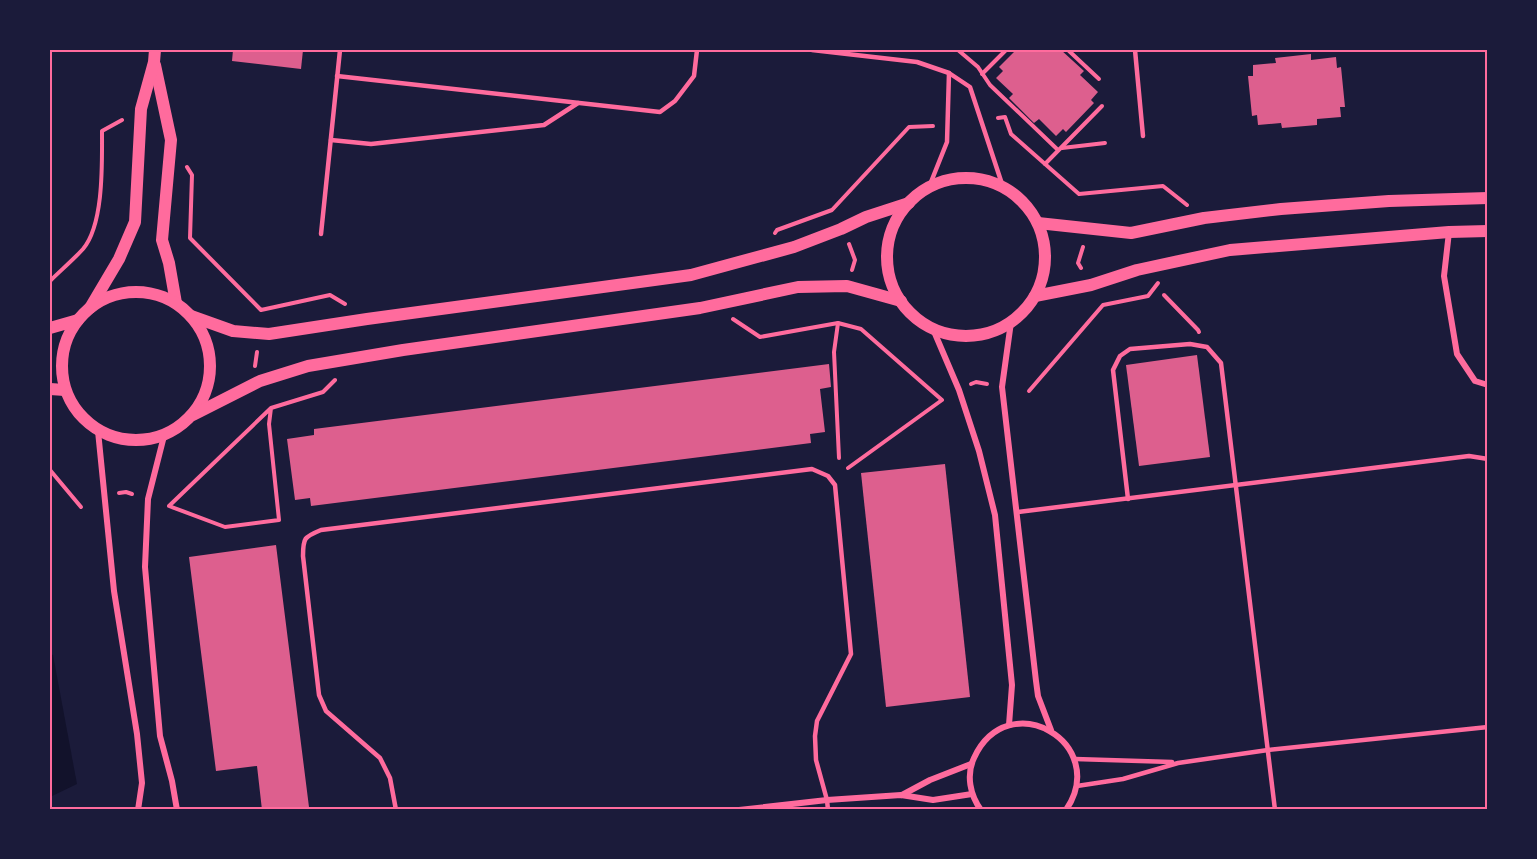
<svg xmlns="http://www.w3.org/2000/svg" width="1537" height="859" font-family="Mulish,sans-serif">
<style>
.water{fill:#12122b}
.building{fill:#dd5f8e}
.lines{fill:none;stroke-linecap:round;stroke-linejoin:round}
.path{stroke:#ff6b9d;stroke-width:4}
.service{stroke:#ff6b9d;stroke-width:4.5}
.minor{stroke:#ff6b9d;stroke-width:6}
.secondary{stroke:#ff6b9d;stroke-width:12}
.neatline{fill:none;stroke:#ff6b9d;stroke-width:2}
</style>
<rect width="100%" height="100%" fill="#1b1b3a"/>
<path class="water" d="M50,654l3,1 24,129 -27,13z"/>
<g class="building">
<path d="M233,50h70l-2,19 -69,-8z"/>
<path d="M1016,50h45l23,21 -4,4 18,17 -7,8 3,3 -28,29 -3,-3 -7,7 -17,-17 -5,4 -25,-25 4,-4 -17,-16 7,-7 -4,-4z"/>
<path d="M1311,54v6l25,-3 1,11 4,-1 4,40h-5l1,10 -24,2v6l-35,3 -1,-5 -23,2 -1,-10 -5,1 -4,-40h5v-11l23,-2 -1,-5z"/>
<path d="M1197,355l13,102 -71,9 -13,-101z"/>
<path d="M829,364l2,23 -11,2 5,43 -15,2 1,9 -500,63 -1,-8 -15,2 -8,-61 27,-4v-6z"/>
<path d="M945,464l25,233 -84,10 -25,-234z"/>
<path d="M276,545l33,262 -47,3 -5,-44 -41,5 -27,-214z"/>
</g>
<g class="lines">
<g class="path">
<path d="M958,50l20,17 12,18 68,65"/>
<path d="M1068,50l31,29"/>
<path d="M982,74l24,-24"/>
<path d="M998,118l7,-1 6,17 68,60 84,-8 24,19"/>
<path d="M1062,148l43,-5"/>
<path d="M1045,164l57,-58"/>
<path d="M187,167l5,8 -2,63 71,72 69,-15 15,9"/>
<path d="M775,233l2,-3 55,-20 77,-83 24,-1"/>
<path d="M849,244l6,16 -3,10"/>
<path d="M1081,268l-3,-5 5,-16"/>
<path d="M50,281c10,-10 23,-21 33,-32 21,-25 19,-86 19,-118l20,-11"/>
<path d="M1164,295l34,35 1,2"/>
<path d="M733,319l27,18 78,-14 23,6 81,71 -94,68"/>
<path d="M838,323l-4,29 5,106"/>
<path d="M255,366l2,-14"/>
<path d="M971,384l5,-2 11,2"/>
<path d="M1029,391l74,-86 45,-9 10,-13"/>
<path d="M271,408l-2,16 10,96 -54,7 -56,-21 102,-98 52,-16 12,-12"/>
<path d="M50,470l31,37"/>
<path d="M119,493l7,-1 6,2"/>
</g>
<g class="service">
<path d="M812,50l105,12 32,11 21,14 33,100"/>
<path d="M1135,50l8,86"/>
<path d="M337,76l323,36 15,-11 19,-25 3,-26"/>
<path d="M331,140l40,4 173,-19 34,-22"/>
<path d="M929,187l18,-45 2,-69"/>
<path d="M321,234l19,-184"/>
<path d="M1128,499l-15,-129 7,-14 10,-7 60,-5 17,3 14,16 54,447"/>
<path d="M1018,512l451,-56 19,3"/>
<path d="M1075,759l97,3"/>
<path d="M1077,786l46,-7 55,-16 90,-13 220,-23"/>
<path d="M396,810l-6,-32 -10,-20 -54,-47 -7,-16 -16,-139c0,-18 1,-19 18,-26l491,-61 16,7 7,9 16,169 -34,67 -2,15 1,24 11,40 1,10"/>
</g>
<g class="minor">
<path d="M1449,232l-5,44 13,78 18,27 13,4"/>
<path d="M1011,322l-9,65 34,294 2,15 13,34"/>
<path d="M933,329l26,61 20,61 16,64 17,170 -3,40"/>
<path d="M98,431l16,160 23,143 5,49 -4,27"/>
<path d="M164,436l-16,63 -3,68 15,169 12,45 5,29"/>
<path d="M902,795l28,-15 41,-16"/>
<path d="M739,810l88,-10 74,-5 32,5 39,-6"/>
<path d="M981,810c-11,-15 -15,-35 -7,-52 34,-74 137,-15 92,52"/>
</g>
<g class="secondary">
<path d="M155,65l16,75 -9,100 7,23 7,40"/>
<circle cx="966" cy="257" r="79"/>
<path d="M1038,223l93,10 73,-15 77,-9 108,-8 99,-3"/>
<circle cx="136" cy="366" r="74"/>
<path d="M1035,296l56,-11 46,-15 93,-20 219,-18 39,-1"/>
<path d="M90,308l29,-49 16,-37 6,-113 13,-47 1,-12"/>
<path d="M191,316l42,15 36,3 98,-15 324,-44 103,-28 47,-18 25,-12 43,-14"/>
<path d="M50,328l28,-8"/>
<path d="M50,389l15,1"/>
<path d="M193,415l67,-34 48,-15 95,-16 297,-42 98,-21 49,-1 54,15"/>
</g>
</g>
<rect width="1537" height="859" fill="none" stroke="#1b1b3a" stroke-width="102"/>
<rect x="51" y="51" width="1435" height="757" class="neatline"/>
</svg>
